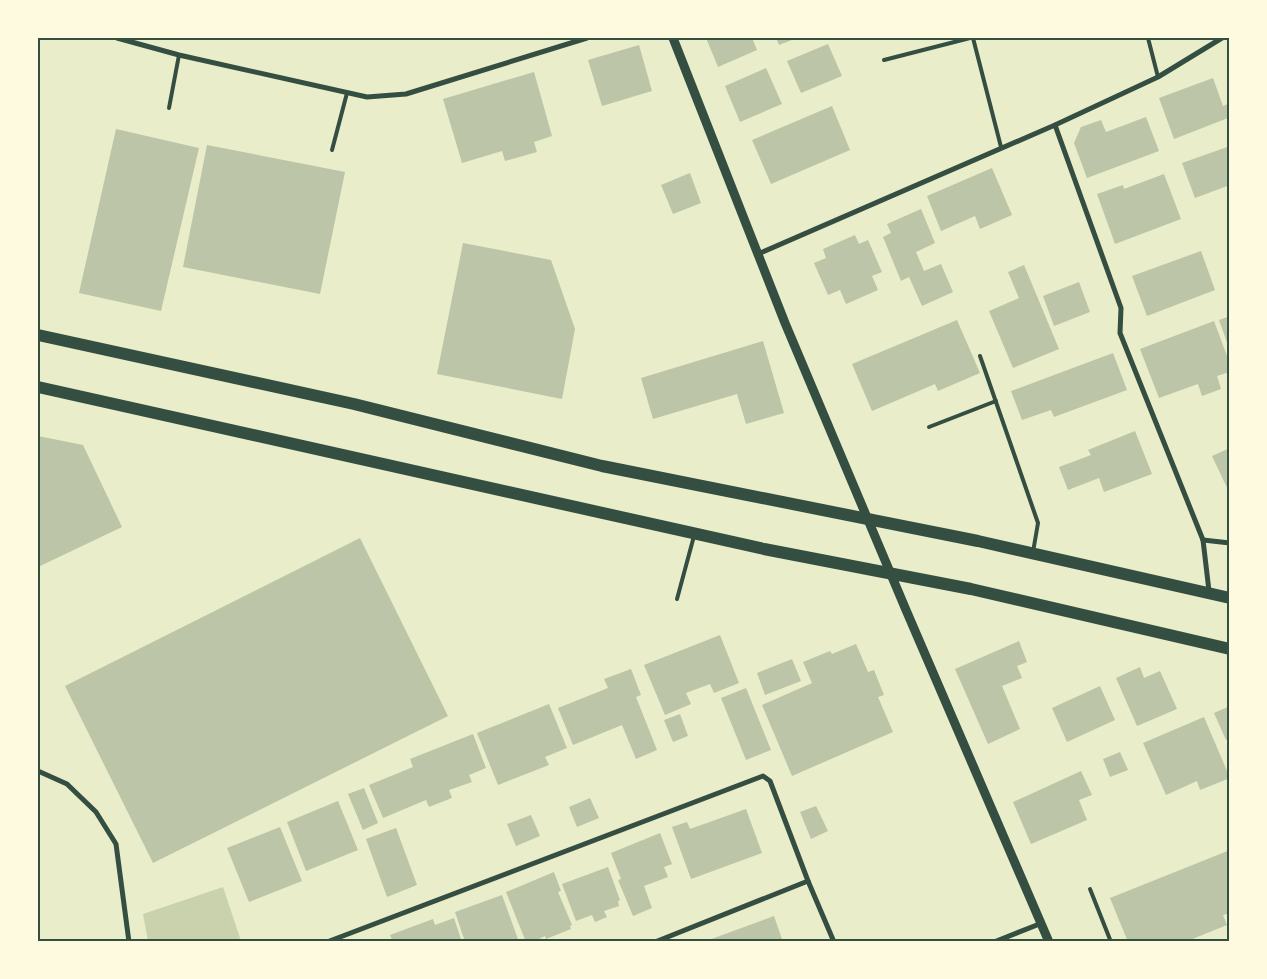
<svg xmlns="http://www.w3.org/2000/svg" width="1267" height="979" font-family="Poppins,sans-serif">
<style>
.green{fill:#cad2ad}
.building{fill:#bcc5a7}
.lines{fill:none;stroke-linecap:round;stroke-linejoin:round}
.service{stroke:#344e41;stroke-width:4}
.minor{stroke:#344e41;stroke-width:5}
.tertiary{stroke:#344e41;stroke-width:9}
.primary{stroke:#344e41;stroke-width:12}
.neatline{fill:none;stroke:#344e41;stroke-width:2}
</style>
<rect width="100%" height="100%" fill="#e9edc9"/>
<path class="green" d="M223,887l18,54h-93l-5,-27z"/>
<g class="building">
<path d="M706,38h46l5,12 -39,17z"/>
<path d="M776,38h21l-18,7z"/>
<path d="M828,44l14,32 -41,17 -14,-32z"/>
<path d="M639,45l13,46 -50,15 -14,-46z"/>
<path d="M766,68l16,36 -42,18 -15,-36z"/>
<path d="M534,72l18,64 -18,6 3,10 -32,9 -3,-10 -40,12 -19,-64z"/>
<path d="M1213,78l10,28 7,-3v20l-2,-5 -54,21 -15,-41z"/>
<path d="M832,106l18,44 -79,34 -19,-44z"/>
<path d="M1146,117l13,34 -72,27 -13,-35 7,-16 20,-7 5,12z"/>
<path d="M116,129l83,19 -38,163 -82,-18z"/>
<path d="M207,145l138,27 -25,122 -137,-27z"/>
<path d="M1230,146v39l-35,13 -13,-35z"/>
<path d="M992,168l20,47 -32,14 -5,-13 -34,15 -14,-35z"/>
<path d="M690,173l11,30 -28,11 -12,-29z"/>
<path d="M1164,174l17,45 -66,25 -18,-50 26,-9 1,4z"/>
<path d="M921,209l14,34 -19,9 8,19 17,-7 12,28 -31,14 -13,-29 -8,4 -18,-44 8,-4 -4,-9z"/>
<path d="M855,235l4,9 9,-4 14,32 -10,4 6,14 -32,14 -6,-14 -12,5 -14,-32 12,-5 -3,-9z"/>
<path d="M463,243l88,17 24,69 -13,70 -125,-25z"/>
<path d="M1201,251l14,39 -68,26 -15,-40z"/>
<path d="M1024,265l35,84 -46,19 -24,-57 30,-13 -11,-26z"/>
<path d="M1079,282l11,30 -36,14 -11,-30z"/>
<path d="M1230,316v32h-1l-10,-28z"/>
<path d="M957,320l23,53 -42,18 -3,-7 -63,27 -20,-47z"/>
<path d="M1214,321l16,43v8l-13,4 4,13 -19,7 -4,-12 -39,14 -19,-49z"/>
<path d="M763,341l21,72 -38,11 -9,-30 -84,25 -12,-41z"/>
<path d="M1113,353l14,37 -73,27 -3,-7 -29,10 -11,-29z"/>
<path d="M1135,431l17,43 -48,18 -5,-14 -31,12 -9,-23 32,-12 -3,-5z"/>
<path d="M38,436l45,9 39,82 -84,40z"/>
<path d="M1230,448v46l-18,-38z"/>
<path d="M360,538l88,178 -295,147 -88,-177z"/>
<path d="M720,635l19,48 -25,10 -4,-9 -24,9 5,11 -26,11 -21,-50z"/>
<path d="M1019,641l8,21 -10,4 5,12 -20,8 18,43 -32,15 -33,-75z"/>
<path d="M856,644l12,28 6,-2 10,25 -6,2 15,35 -101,44 -30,-71 50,-22 -9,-21 27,-11 2,3z"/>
<path d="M792,659l9,22 -36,14 -8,-22z"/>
<path d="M1140,667l4,11 16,-7 17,38 -40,17 -21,-48z"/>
<path d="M631,669l10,26 -5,2 21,53 -21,9 -14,-34 -49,20 -15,-37 50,-20 -4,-9z"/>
<path d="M1100,686l15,34 -48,22 -15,-34z"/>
<path d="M746,688l25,62 -25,10 -25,-62z"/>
<path d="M549,704l18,44 -22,9 4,8 -51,20 -21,-52z"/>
<path d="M1230,706v33l-4,1 -12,-27z"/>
<path d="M680,714l8,22 -15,6 -9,-22z"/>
<path d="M1204,717l26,61 -30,12 -3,-9 -31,14 -23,-52z"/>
<path d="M473,734l13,34 -17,7 3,7 -23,8 3,8 -23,9 -3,-7 -43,18 -14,-33 44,-18 -3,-8z"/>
<path d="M1120,752l8,18 -18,7 -7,-18z"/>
<path d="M1081,771l11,24 -13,5 8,20 -56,24 -18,-42z"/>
<path d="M364,788l14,35 -15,7 -15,-36z"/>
<path d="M590,798l9,20 -22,9 -8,-20z"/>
<path d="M338,801l20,49 -52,21 -19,-49z"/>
<path d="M816,806l12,25 -17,8 -11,-27z"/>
<path d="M746,809l16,44 -71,26 -19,-52 15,-5 3,7z"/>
<path d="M531,815l9,21 -24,10 -9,-22z"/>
<path d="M280,827l22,54 -53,21 -22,-54z"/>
<path d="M396,828l21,57 -30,12 -21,-58z"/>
<path d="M660,833l12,31 -8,3 4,10 -24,9 8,22 -19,8 -15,-36 3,-1 -10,-26z"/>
<path d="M1230,850v63l-7,2 4,10 -42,17h-57l-18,-44z"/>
<path d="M608,867l12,33 -2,1 1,5 -15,5 3,6 -12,5 -3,-7 -16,6 -14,-37z"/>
<path d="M554,872l7,19 -3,1 14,33 -2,1 1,3 -25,10 -1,-3 -12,6h-7l-20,-50z"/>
<path d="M502,895l17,47h-54l-10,-30z"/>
<path d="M774,916l9,26h-77v-1z"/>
<path d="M454,918l8,24h-69l-3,-7 43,-16 2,6z"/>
</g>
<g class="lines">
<g class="service">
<path d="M973,38l28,109"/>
<path d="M1148,38l10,39"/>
<path d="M884,60l86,-22"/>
<path d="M169,108l10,-53"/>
<path d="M332,150l15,-57"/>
<path d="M980,356l58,167 -5,29"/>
<path d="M929,427l67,-26"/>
<path d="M677,599l17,-63"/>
<path d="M1090,889l21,53"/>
</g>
<g class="minor">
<path d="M117,38l62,17 188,42 39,-3 181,-56"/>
<path d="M1055,125l66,183 -1,25 83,207 6,51"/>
<path d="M758,254l297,-129 103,-48 64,-39"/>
<path d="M1203,540l27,3"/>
<path d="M38,771l29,13 29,28 20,32 13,98"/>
<path d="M808,881l26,61"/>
<path d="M327,942l436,-166 7,5 38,100 -153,61"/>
<path d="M994,942l48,-19"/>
</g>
<path class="tertiary" d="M673,38l112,285 121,287 143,332"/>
<g class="primary">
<path d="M38,335l316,69 248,62 376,75 252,57"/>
<path d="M38,387l726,162 207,40 259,60"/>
</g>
</g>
<rect width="1267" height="979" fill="none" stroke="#fefae0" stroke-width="78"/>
<rect x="39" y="39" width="1189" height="901" class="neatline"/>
</svg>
